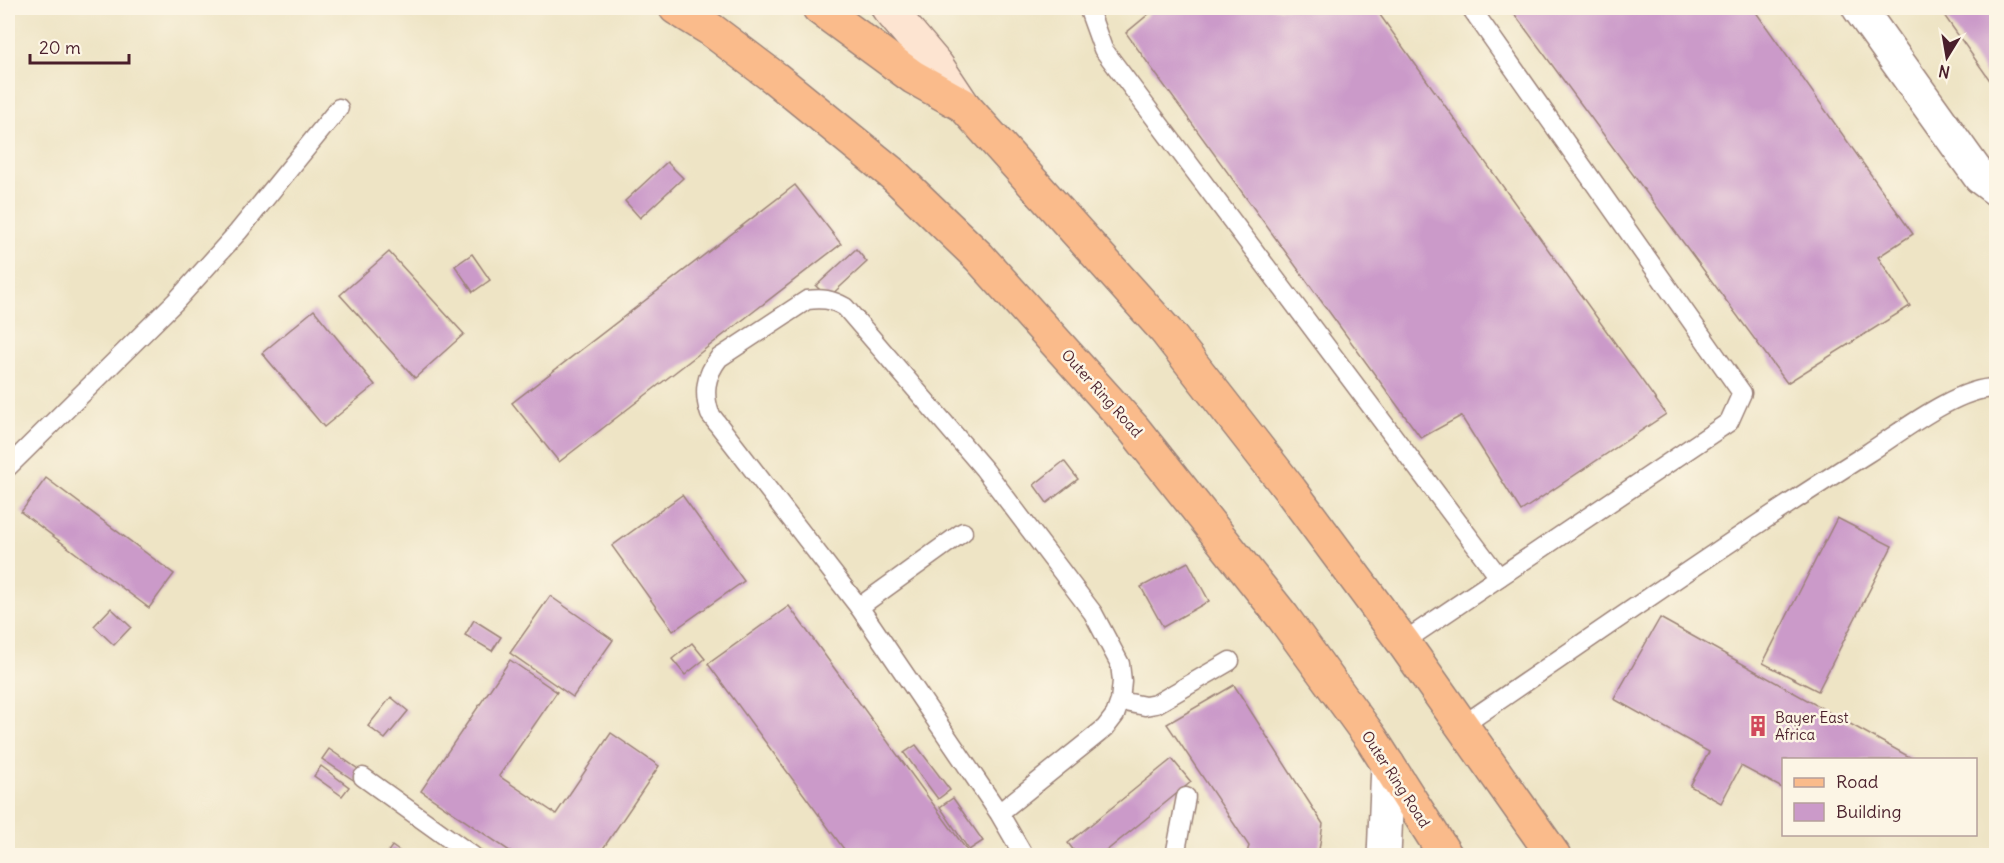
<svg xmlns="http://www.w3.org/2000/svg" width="2004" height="863" font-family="Delius,sans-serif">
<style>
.building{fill:#cb9ac9}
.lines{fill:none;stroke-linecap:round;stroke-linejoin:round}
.lane-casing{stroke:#9c8278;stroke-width:21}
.street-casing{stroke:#9c8278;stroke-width:36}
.secondary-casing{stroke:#9c8278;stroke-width:36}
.primary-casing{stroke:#9c8278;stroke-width:36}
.lane{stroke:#fff;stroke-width:18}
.street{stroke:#fff;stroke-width:33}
.secondary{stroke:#fde4d1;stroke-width:33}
.primary{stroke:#fabb8b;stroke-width:33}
.labels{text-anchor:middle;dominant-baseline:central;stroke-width:5;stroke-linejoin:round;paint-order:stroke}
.street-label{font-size:15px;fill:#4a1f2b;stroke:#fcf5e5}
.poi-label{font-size:15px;fill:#4a1f2b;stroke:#fcf5e5;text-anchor:start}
</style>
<rect width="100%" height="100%" fill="#fcf5e5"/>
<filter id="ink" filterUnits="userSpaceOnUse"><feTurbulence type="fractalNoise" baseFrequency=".0167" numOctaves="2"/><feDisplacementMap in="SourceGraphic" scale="12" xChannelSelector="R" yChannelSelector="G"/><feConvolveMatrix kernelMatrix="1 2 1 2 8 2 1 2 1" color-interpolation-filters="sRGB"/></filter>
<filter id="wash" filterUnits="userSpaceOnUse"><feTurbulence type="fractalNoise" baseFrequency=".008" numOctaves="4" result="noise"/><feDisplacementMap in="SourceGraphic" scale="24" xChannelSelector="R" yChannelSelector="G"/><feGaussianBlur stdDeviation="1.35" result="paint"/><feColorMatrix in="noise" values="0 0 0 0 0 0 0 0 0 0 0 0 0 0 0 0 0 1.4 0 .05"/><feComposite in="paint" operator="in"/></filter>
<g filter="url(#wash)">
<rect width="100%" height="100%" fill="#eee4c5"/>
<g id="blocks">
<g class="building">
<path d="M1156,8h219l291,406 -145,97 -60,-95 -40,22 -295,-405z"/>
<path d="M1510,8h243l160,226 -35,23 32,49 -123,77z"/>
<path d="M1939,8h57v81z"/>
<path d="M667,162l16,16 -43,40 -15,-17z"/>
<path d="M795,185l46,59 -282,218 -47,-59z"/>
<path d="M856,249l11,13 -39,36 -12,-12z"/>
<path d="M389,252l75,82 -49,44 -75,-83z"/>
<path d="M472,254l18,26 -17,12 -18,-26z"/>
<path d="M314,310l61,75 -51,42 -62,-74z"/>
<path d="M1064,461l14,18 -31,24 -13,-18z"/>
<path d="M46,478l128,96 -25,34 -128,-96z"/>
<path d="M682,495l62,86 -71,50 -61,-85z"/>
<path d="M1837,518l55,28 -74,145 -55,-28z"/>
<path d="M1188,562l21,39 -46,26 -22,-40z"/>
<path d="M550,596l63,44 -40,57 -63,-44z"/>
<path d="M789,606l182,250h-122l-141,-192z"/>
<path d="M111,608l20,19 -17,18 -20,-19z"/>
<path d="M1660,618l255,142h-131v29l-43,-23 -20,37 -31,-17 19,-34 -95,-53z"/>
<path d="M474,620l27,17 -9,14 -27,-16z"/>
<path d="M692,643l13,16 -20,16 -13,-16z"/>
<path d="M510,660l47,32 -58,84 57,38 55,-81 48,33 -61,90h-81l-96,-65z"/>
<path d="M1234,685l89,139 -5,32h-72l3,-10 -82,-122z"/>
<path d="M391,697l17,14 -23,28 -17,-13z"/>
<path d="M916,745l34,45 -12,9 -34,-46z"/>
<path d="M329,749l32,22 -6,10 -33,-22z"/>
<path d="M1172,759l19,23 -91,74h-22l-10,-13z"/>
<path d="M321,766l28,21 -7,9 -28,-20z"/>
<path d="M953,798l30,43 -14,9 -29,-43z"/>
<path d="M392,846l14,10h-21z"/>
</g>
</g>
</g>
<g filter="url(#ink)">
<use href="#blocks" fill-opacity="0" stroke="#9c8278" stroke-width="1.5"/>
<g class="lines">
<defs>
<g id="lane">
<path d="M1091,8l-1,5 13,36 396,528"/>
<path d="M8,467l168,-166 62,-69 101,-124"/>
<path d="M859,607l104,-75"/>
<path d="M1403,642l326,-220 13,-29 -271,-385"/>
<path d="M1120,701l25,5 11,-2 74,-43"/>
<path d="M1463,725c135,-92 268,-186 405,-272 33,-21 90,-66 128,-65"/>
<path d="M363,777l110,79"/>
<path d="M999,813l106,-85 10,-13 5,-14 2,-20 -2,-17 -27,-51 -109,-144 -139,-162c-14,-8 -23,-9 -38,-7l-88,58c-14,18 -16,35 -9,56l149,193 140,206 25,43"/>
<path d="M1175,856l11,-59"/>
</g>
<g id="street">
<path d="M1859,8l121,169 16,12"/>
<path d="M1384,856l4,-91"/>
</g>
<path id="secondary" d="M888,8l49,58 26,39"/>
<g id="primary">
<path d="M676,8l34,21 65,49 119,97 85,82 154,171 150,189 88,121 75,118"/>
<path d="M819,8l94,69 50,28 203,226 125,160 112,151 151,214"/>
</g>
</defs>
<use href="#lane" class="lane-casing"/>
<use href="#street" class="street-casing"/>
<use href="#secondary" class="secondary-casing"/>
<use href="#primary" class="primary-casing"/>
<use href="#lane" class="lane"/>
<use href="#street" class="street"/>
<use href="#secondary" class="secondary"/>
<use href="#primary" class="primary"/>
</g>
</g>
<defs>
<symbol id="building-bare" viewBox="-9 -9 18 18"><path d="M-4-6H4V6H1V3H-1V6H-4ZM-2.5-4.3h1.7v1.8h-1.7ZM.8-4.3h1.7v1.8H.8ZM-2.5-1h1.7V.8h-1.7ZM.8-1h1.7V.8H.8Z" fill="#d1495b" stroke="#fcf5e5" stroke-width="2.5" paint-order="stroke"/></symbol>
</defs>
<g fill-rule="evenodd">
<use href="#building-bare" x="1743" y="711" width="30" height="30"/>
</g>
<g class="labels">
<g class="street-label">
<text transform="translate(1102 393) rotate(48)">Outer Ring Road</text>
<text transform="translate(1396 779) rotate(57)">Outer Ring Road</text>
</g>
<g class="poi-label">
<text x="1775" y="717">Bayer East<tspan x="1775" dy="17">Africa</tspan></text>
</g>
</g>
<rect width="2004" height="863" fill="none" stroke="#fcf5e5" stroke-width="30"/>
<rect x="1782" y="758" width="195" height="78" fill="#fcf5e5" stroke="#b59f9b" stroke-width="1.5"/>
<rect x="1794" y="778" width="30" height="9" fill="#fabb8b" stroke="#b59f9b" stroke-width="1.5"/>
<text x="1836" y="788" font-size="18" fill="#4a1f2b">Road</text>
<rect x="1794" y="803" width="30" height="18" fill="#cb9ac9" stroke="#b59f9b" stroke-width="1.5"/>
<text x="1836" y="818" font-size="18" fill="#4a1f2b">Building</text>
<g transform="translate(1947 57) rotate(191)" stroke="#fcf5e5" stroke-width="4.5" paint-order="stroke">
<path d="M0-4.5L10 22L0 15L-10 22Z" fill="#4a1f2b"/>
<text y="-9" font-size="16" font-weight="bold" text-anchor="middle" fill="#4a1f2b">N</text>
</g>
<path d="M30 54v9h99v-9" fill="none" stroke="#4a1f2b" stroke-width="3"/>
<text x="39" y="54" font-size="18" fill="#4a1f2b" stroke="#fcf5e5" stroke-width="4.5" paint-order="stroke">20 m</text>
</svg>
